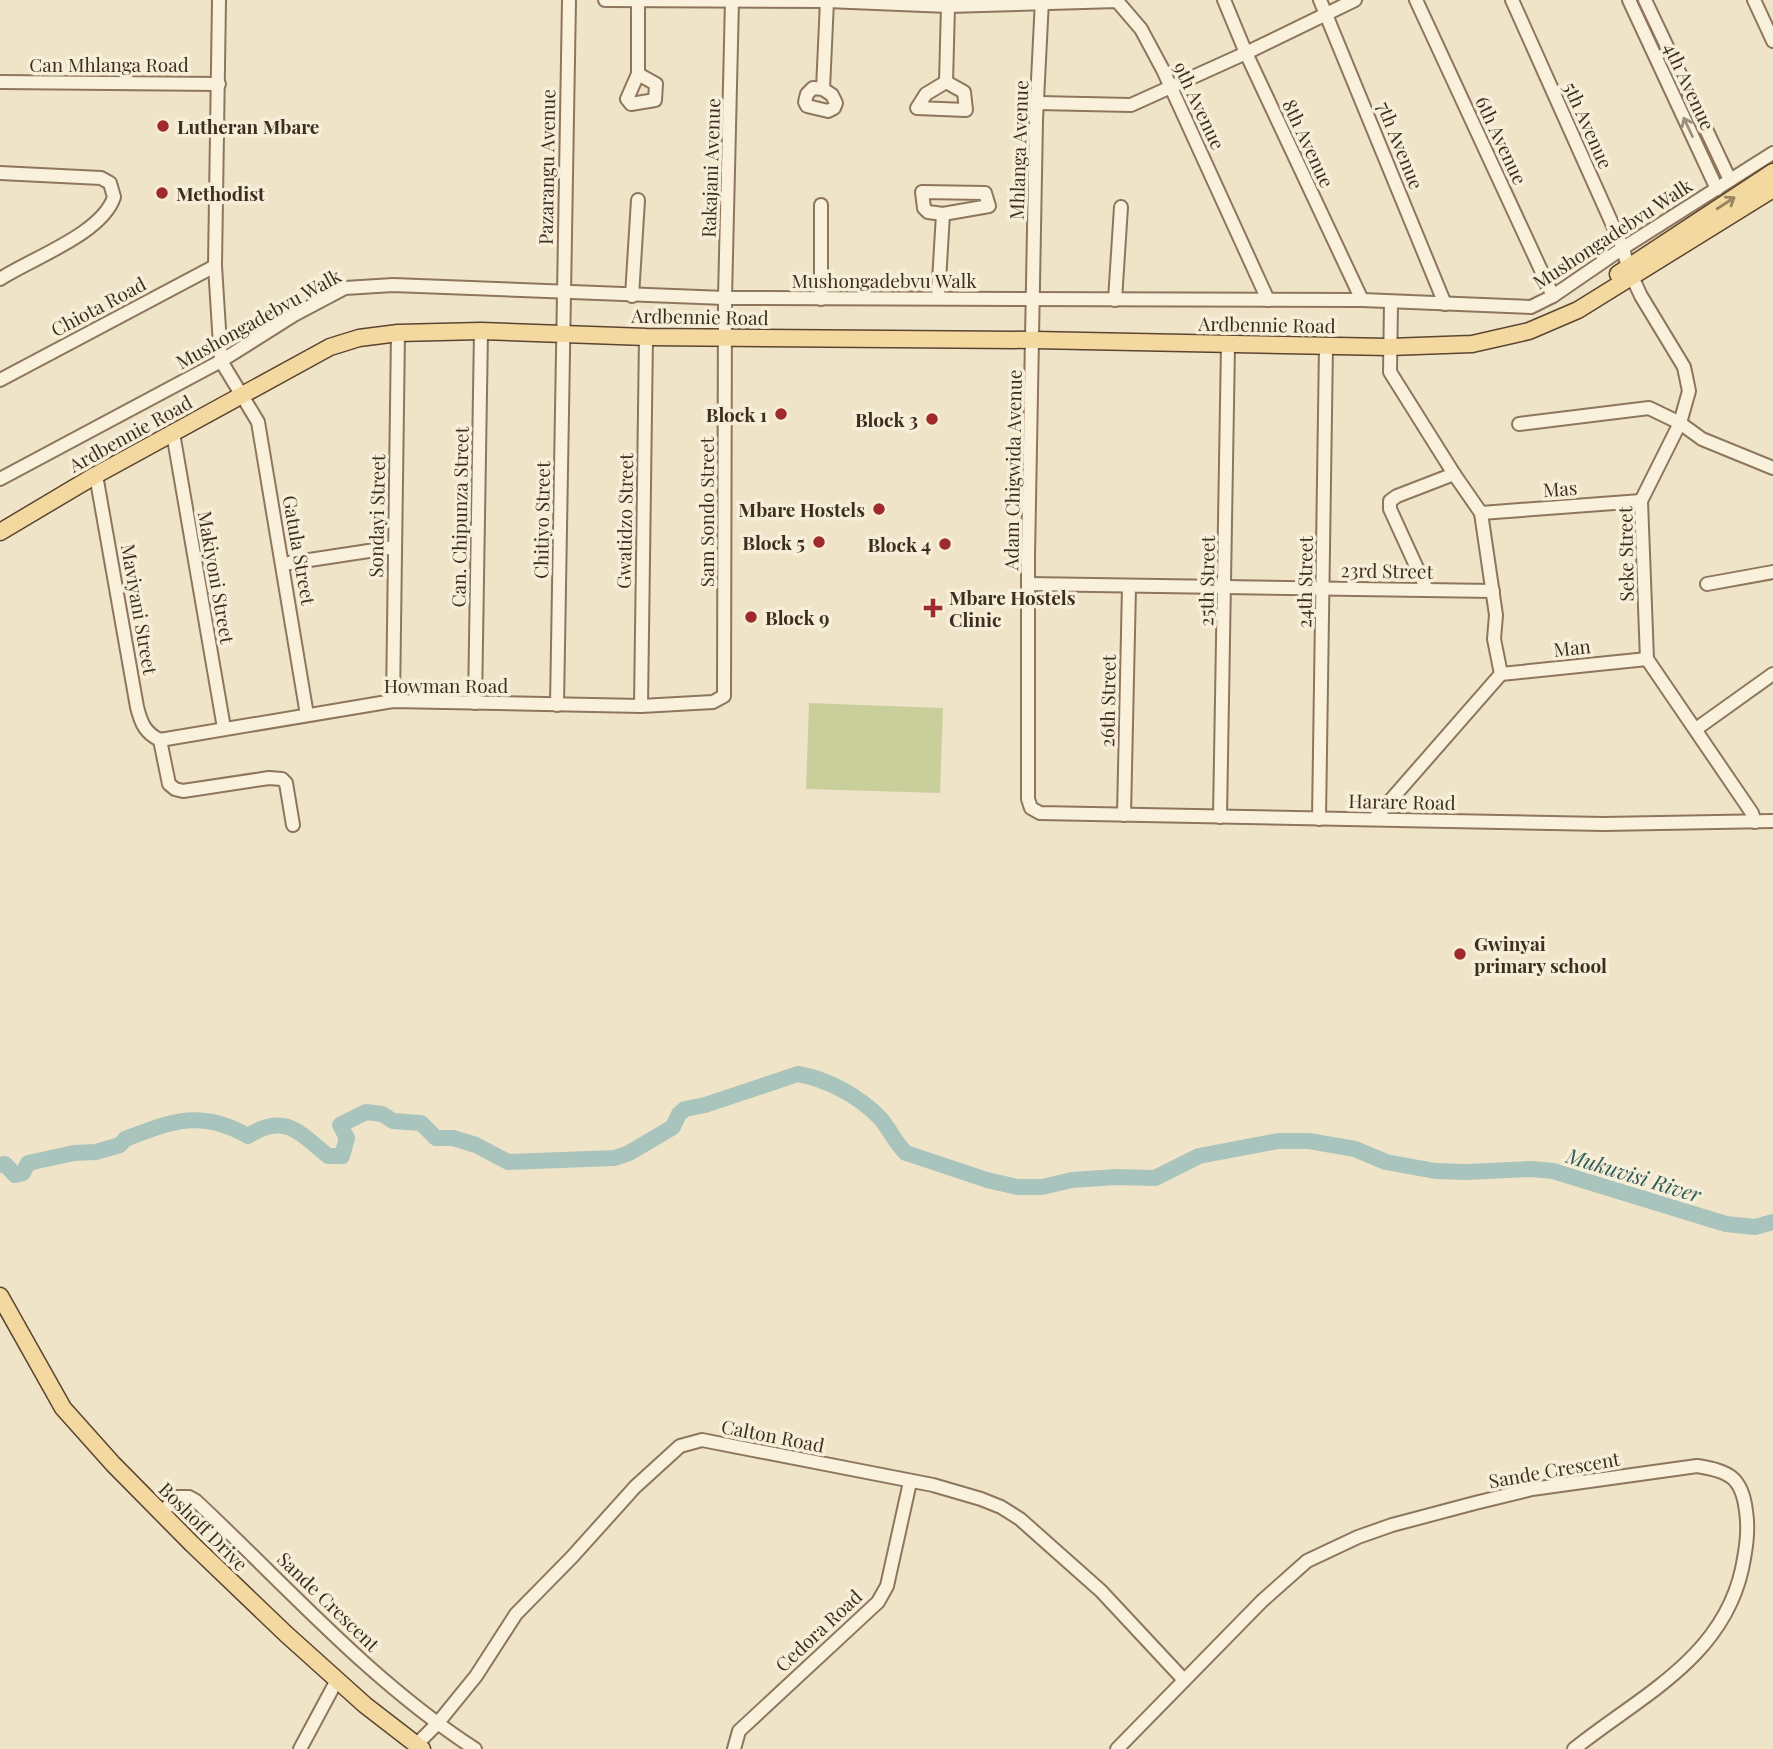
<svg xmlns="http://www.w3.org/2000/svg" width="1773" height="1749" font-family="'Playfair Display',serif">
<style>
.green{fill:#c9cf9b}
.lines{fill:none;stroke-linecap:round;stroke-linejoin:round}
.river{stroke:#a9c4bc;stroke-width:16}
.minor-casing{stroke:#8d765c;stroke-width:16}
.major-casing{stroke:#5b4430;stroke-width:19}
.minor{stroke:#faf1dc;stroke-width:12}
.major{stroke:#f3d9a0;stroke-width:16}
.oneway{stroke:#9c907e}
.oneway2{stroke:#988460}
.poi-dot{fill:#9e2a2b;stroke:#f7eed8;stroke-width:2.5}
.labels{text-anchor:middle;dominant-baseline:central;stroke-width:7;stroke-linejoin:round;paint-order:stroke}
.street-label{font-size:19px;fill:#3d2e20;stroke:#f7eed8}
.poi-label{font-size:19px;font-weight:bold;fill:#3d2e20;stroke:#f7eed8;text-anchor:start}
.water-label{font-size:21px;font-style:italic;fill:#2f5d5a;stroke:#f7eed8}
</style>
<rect width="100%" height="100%" fill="#f0e4c8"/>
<path class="green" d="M809,703l134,5 -3,85 -134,-4z"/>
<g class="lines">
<path class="river" d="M0,1165l5,-1 10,11 8,-2 5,-10 46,-10 22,-1 24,-7 5,-6c47,-18 76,-30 123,-3 37,-24 52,-3 80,20h14l5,-18 -7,-13 26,-13 16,2 11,7 28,2 15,15h17l23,7 32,17 107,-4 14,-5 44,-26 6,-13 6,-5 20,-4 93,-31c29,5 61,22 82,44 10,11 15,25 26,35l81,27 30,7h25l30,-7 44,-3 39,1 44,-22 79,-15h31l46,8 31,13 49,9 31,1 65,-3 22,2 173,53 29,3 18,-5"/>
<defs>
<g id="minor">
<path d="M219,0l-4,266 6,95 37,61 49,293"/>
<path d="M605,0l222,1 121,5 169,-5 24,28 22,41 105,230"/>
<path d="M1042,0l-6,120 -8,436v243l3,9 9,5 564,11 169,-3"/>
<path d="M1224,0l22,53 116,247"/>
<path d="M1320,0l125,304"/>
<path d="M1416,0l137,296"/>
<path d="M1512,0l111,248 5,20 13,28 43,71 5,24 -9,32 -39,78 6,158 105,154 3,9"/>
<path d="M1629,0l88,189"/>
<path d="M1645,0l85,180"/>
<path d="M1754,0l19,41"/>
<path d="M638,74l18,10 -1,16 -24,4 -4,-5 11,-25v-73"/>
<path d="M0,82l219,2"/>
<path d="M946,82l18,10 2,18 -49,-2 9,-14z"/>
<path d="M946,82l2,-76 6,-4"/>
<path d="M813,88l10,1 9,6 4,8 -2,5 -6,3 -21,-5 -2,-4 2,-8z"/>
<path d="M823,89l4,-88"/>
<path d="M1038,103l93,2 115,-52 109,-53"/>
<path d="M0,173l101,5 9,5 4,14c-12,37 -82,61 -114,82"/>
<path d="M922,192l63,1 4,13 -46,8 -15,-2 -4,-4z"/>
<path d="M821,205v94"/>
<path d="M632,296l6,-96"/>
<path d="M938,298l5,-84"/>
<path d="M1115,300l6,-93"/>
<path d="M1391,303l-1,69 64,102 27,39 15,102 -2,24 7,35"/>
<path d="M0,380l215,-114"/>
<path d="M1519,424l130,-16 31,15 22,16 71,29"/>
<path d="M173,433l51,295"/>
<path d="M96,475l41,232c4,16 8,26 23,33"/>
<path d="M0,479l221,-118 73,-46 51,-27 48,-3 332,13 637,2 169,7 22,-11 70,-48 150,-95"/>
<path d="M1481,513l160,-12"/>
<path d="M283,564l112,-17"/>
<path d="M1029,584l464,7"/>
<path d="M1707,584l66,-12"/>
<path d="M1427,590l-37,-81v-8l7,-5 57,-22"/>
<path d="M1501,674l146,-15"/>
<path d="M393,701l5,-368"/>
<path d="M475,703l6,-372"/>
<path d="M557,705l12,-705"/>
<path d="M641,706l5,-369"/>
<path d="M1696,729l77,-55"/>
<path d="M160,740l233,-39 248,5 72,-4 11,-6 1,-398 7,-298"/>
<path d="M160,740l9,44 6,5 8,2 86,-13 13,1 4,4 7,42"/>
<path d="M1124,815l5,-228"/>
<path d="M1220,817l8,-472"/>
<path d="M1375,818l126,-144"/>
<path d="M1319,819l7,-473"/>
<path d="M161,1514l15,-17h13l7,4c91,85 174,180 279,248"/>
<path d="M416,1745l21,-21 39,-48 40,-62 56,-57 63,-70 45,-41 22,-6 231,45 48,14 20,8 19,12 81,72 83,89"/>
<path d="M300,1749l37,-69"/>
<path d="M734,1749l5,-18 139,-129 9,-16 23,-104"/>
<path d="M1117,1749l145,-148 45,-40 51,-24 34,-12 83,-22 57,-14 165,-23c32,5 45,11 49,45 3,20 0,38 -4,58 -20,90 -102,127 -168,180"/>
</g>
<g id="major">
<path d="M1618,274l155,-102"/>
<path d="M0,532l96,-57 234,-128 29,-9 39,-5 83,-2 165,6 388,3 355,7 83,-3 57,-13 49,-21 195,-121"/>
<path d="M0,1296l63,112 50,56 79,80 94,90 79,71 57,44"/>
</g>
</defs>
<use href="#minor" class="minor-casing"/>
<use href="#major" class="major-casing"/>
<use href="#minor" class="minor"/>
<use href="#major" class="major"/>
</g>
<defs><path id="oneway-shaft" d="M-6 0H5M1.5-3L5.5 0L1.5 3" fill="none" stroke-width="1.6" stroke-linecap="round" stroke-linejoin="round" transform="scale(1.75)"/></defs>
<use class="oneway" href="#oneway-shaft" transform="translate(1688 127) rotate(-115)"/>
<use class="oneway2" href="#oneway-shaft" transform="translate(1726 203) rotate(-33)"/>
<g class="poi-dot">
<circle cx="163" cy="126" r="7"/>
<circle cx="162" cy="193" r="7"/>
<circle cx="781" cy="414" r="7"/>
<circle cx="932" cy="419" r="7"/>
<circle cx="879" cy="509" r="7"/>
<circle cx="819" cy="542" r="7"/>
<circle cx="945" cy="544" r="7"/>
<path d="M929.5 597.5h7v7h7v7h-7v7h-7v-7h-7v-7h7z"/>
<circle cx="751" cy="617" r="7"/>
<circle cx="1460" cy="954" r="7"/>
</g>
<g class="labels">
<g class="street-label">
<text x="109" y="64">Can Mhlanga Road</text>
<text transform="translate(1690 86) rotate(65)">4th Avenue</text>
<text transform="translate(1200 105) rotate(65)">9th Avenue</text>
<text transform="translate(1589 125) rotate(66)">5th Avenue</text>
<text transform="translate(1502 140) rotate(65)">6th Avenue</text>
<text transform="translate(1309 143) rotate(65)">8th Avenue</text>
<text transform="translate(1401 145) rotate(68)">7th Avenue</text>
<text transform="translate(1018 150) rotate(-88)">Mhlanga Avenue</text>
<text transform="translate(546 167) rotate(-89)">Pazarangu Avenue</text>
<text transform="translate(710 168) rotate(-88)">Rakajani Avenue</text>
<text transform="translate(1612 233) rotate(-33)">Mushongadebvu Walk</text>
<text x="884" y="280">Mushongadebvu Walk</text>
<text transform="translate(98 306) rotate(-28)">Chiota Road</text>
<text transform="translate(700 316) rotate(1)">Ardbennie Road</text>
<text transform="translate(258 318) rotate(-29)">Mushongadebvu Walk</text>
<text transform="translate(1267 324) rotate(1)">Ardbennie Road</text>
<text transform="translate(130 433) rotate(-29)">Ardbennie Road</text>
<text transform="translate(1012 470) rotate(-89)">Adam Chigwida Avenue</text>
<text transform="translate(1560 488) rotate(-4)">Mas</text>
<text transform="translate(706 512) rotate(-90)">Sam Sondo Street</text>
<text transform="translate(376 516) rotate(-89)">Sondayi Street</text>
<text transform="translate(459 517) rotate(-89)">Can. Chipunza Street</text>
<text transform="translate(541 520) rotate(-89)">Chitiyo Street</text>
<text transform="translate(624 521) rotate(-89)">Gwatidzo Street</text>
<text transform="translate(300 550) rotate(80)">Gatula Street</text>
<text transform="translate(1625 554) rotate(-91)">Seke Street</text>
<text transform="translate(1387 570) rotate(1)">23rd Street</text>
<text transform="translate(217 577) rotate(80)">Makiyoni Street</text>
<text transform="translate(1206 581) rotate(-89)">25th Street</text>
<text transform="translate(1304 582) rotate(-89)">24th Street</text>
<text transform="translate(140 609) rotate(80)">Maviyani Street</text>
<text transform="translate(1572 647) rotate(-6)">Man</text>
<text x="446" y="685">Howman Road</text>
<text transform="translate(1107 701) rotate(-89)">26th Street</text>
<text transform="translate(1402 801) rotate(1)">Harare Road</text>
<text transform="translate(773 1435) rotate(11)">Calton Road</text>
<text transform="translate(1554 1469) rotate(-10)">Sande Crescent</text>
<text transform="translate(204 1526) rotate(45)">Boshoff Drive</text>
<text transform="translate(329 1601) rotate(44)">Sande Crescent</text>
<text transform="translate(818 1630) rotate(-43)">Cedora Road</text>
</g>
<g class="poi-label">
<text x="177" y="126">Lutheran Mbare</text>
<text x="176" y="193">Methodist</text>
<text x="767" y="414" text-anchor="end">Block 1</text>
<text x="918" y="419" text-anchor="end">Block 3</text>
<text x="865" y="509" text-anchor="end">Mbare Hostels</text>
<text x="805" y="542" text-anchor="end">Block 5</text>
<text x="931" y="544" text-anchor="end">Block 4</text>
<text x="949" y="597">Mbare Hostels<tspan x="949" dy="22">Clinic</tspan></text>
<text x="765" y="617">Block 9</text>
<text x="1474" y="943">Gwinyai<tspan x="1474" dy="22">primary school</tspan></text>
</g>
<g class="water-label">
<text transform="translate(1634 1174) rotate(17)">Mukuvisi River</text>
</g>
</g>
</svg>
